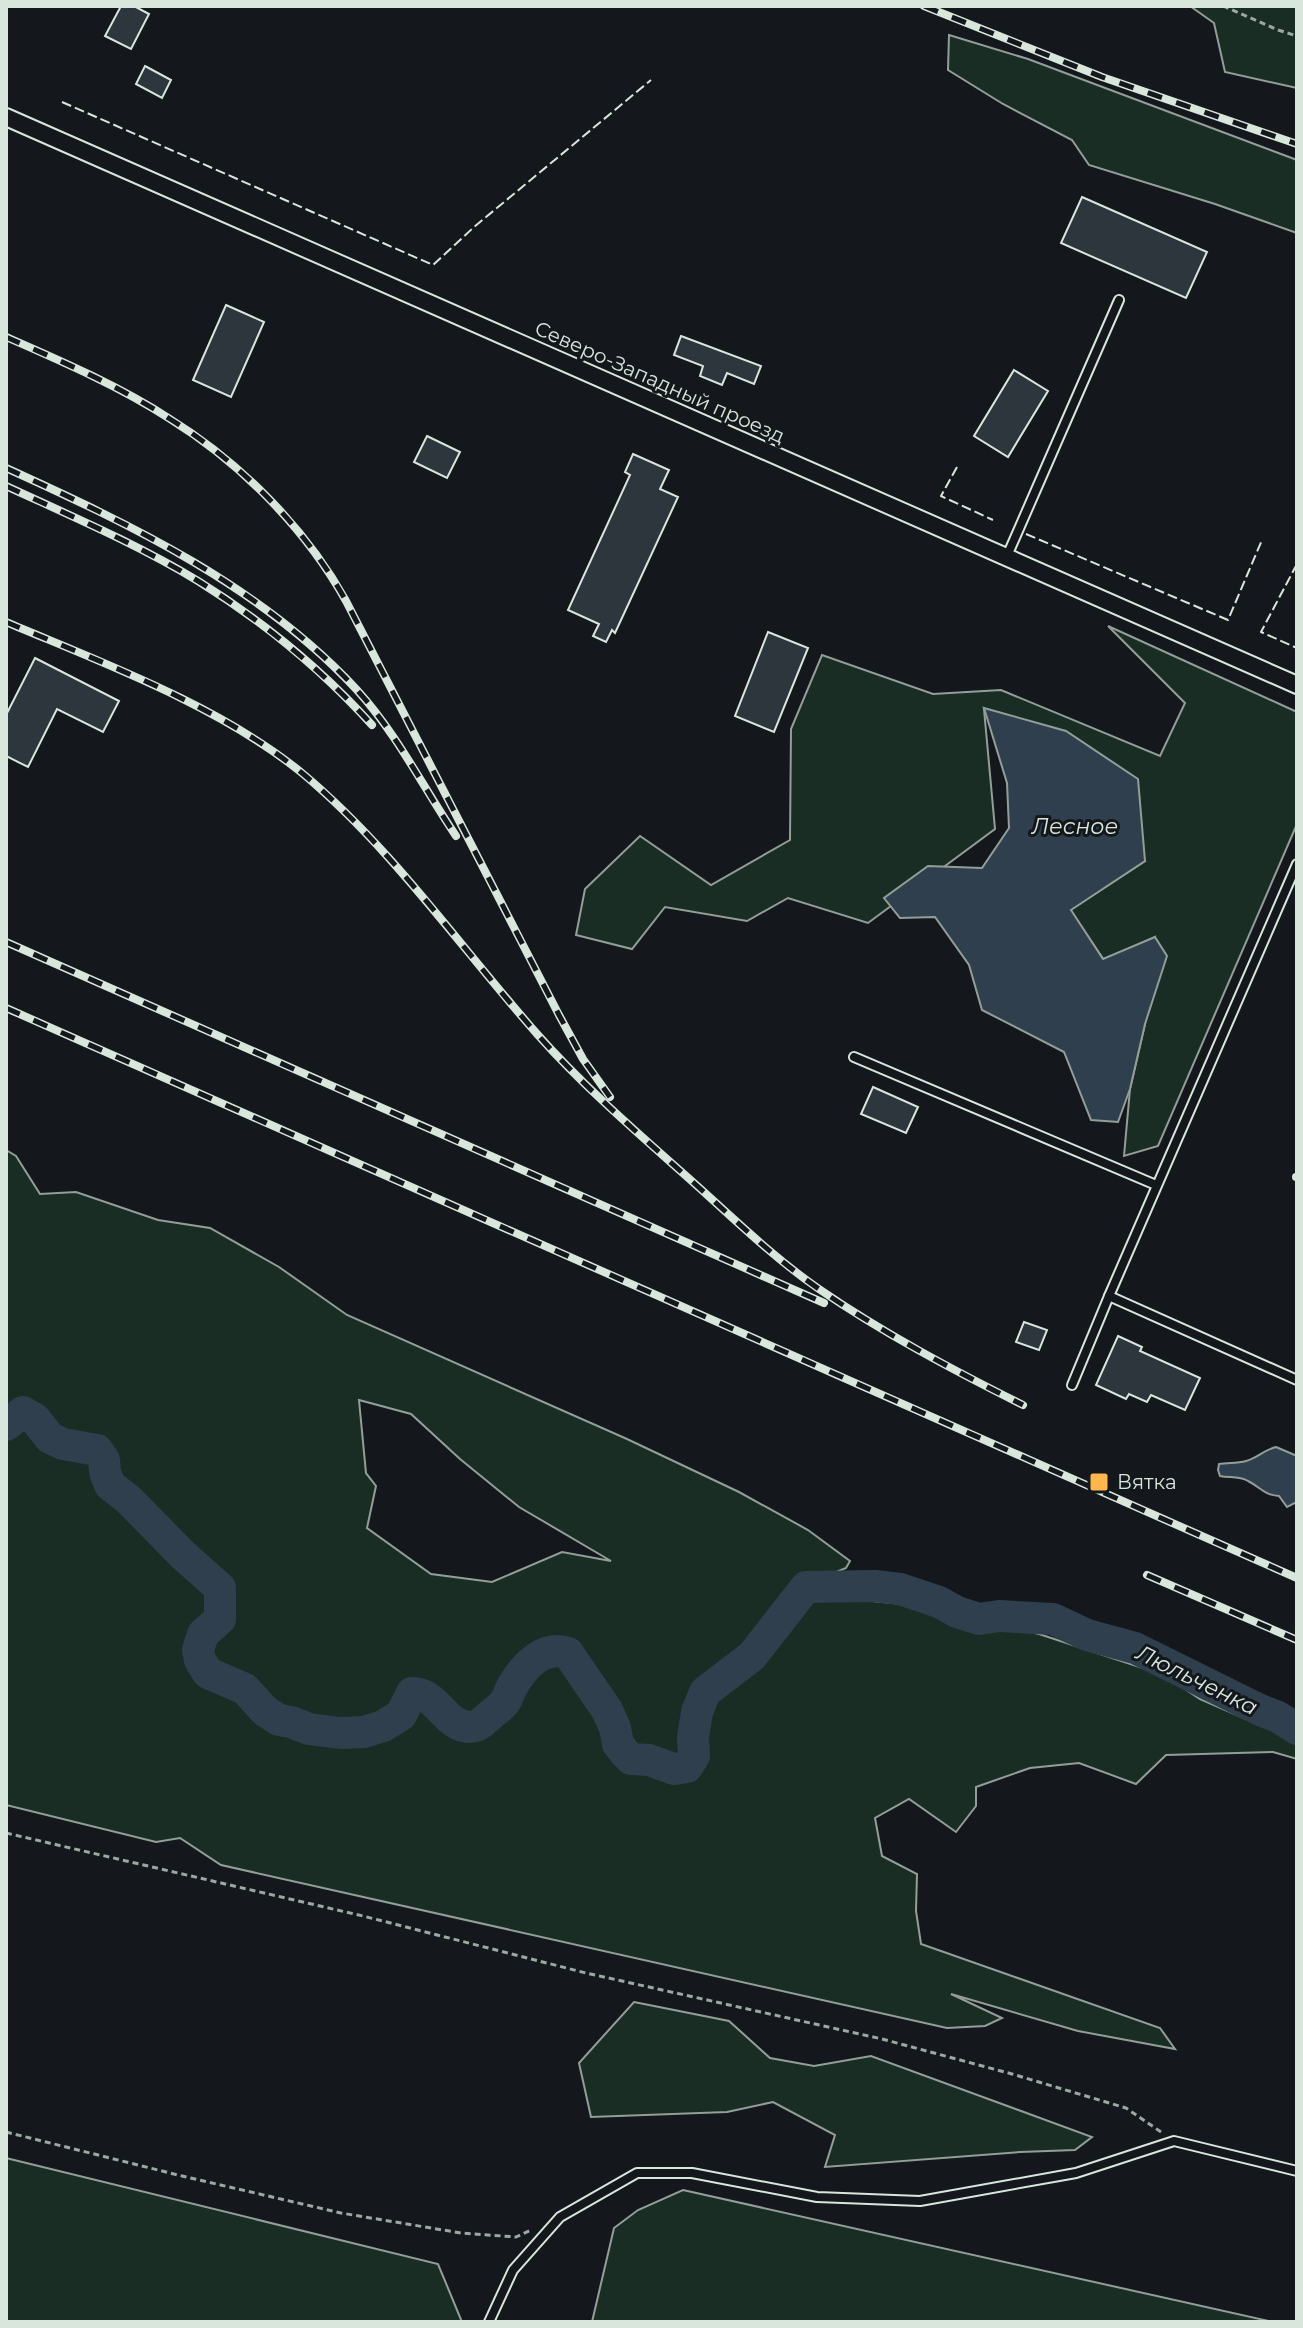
<svg xmlns="http://www.w3.org/2000/svg" width="1303" height="2328" font-family="Montserrat,sans-serif">
<style>
.green{fill:#1a2d24;stroke:#939e99;stroke-width:2;fill-rule:evenodd}
.water{fill:#2f3f4d;stroke:#939e99;stroke-width:2}
.lines{fill:none;stroke-linecap:round;stroke-linejoin:round}
.river{stroke:#2f3f4d;stroke-width:32}
.building{fill:#2c363c;stroke:#d8e6dc;stroke-width:2}
.lane-casing{stroke:#d8e6dc;stroke-width:12}
.street-casing{stroke:#d8e6dc;stroke-width:20}
.path{stroke:#9da8a2;stroke-width:3;stroke-dasharray:6 4;stroke-linecap:butt}
.lane{stroke:#14181c;stroke-width:8}
.street{stroke:#14181c;stroke-width:16}
.rail-casing{stroke:#d8e6dc;stroke-width:8}
.rail{stroke:#14181c;stroke-width:5;stroke-dasharray:15;stroke-linecap:butt}
.fence{stroke:#d8e6dc;stroke-width:2;stroke-dasharray:10 4;stroke-linecap:butt}
.poi-dot{fill:#ffb74d;stroke:#14181c;stroke-width:3}
.labels{text-anchor:middle;dominant-baseline:central;stroke-width:6;stroke-linejoin:round;paint-order:stroke}
.street-label{font-size:20px;fill:#d8e6dc;stroke:#14181c}
.poi-label{font-size:20px;fill:#d8e6dc;stroke:#14181c;text-anchor:start}
.water-label{font-size:22px;font-style:italic;fill:#d8e6dc;stroke:#14181c}
</style>
<rect width="100%" height="100%" fill="#14181c"/>
<g class="green">
<path d="M1190,6h107v82l-72,-16 -11,-49z"/>
<path d="M949,35l79,24 269,101v73l-82,-29 -126,-39 -17,-25 -69,-36 -55,-34z"/>
<path d="M1108,626l189,86v112l-139,322 -34,10 6,-67 15,-65 10,-87 -51,23 -34,-50 75,-49 -161,-152 11,120 -127,94 -80,-25 -41,23 -82,-14 -33,42 -56,-14 9,-46 55,-53 71,49 79,-45 1,-111 31,-74 111,39 68,-4 159,66 25,-53z"/>
<path d="M6,1150l10,6 24,38 36,-2 82,28 52,8 69,39 68,48 280,124 112,53 69,38 42,31 -4,7 -27,11 2,10 13,8 68,7 137,30 125,41 36,24 46,20 36,12 15,8v20l-24,-7 -107,3 -30,29 -57,-21 -49,5 -54,19v19l-20,26 -47,-33 -34,19 7,38 35,18 -1,37 5,33 239,84 15,21 -97,-18 -127,-37 51,24 -17,8 -38,2 -726,-163 -41,-27 -24,4 -150,-37zM359,1400l52,14 49,45 59,48 92,54 -49,-9 -70,30 -61,-8 -64,-46 9,-42 -10,-13z"/>
<path d="M634,2002l95,19 41,37 44,8 57,-10 221,81 -17,13 -55,2 -195,15 10,-32 -62,-33 -46,10 -136,5 -12,-54z"/>
<path d="M6,2158l432,106 24,58h-456z"/>
<path d="M683,2190l590,132h-681l22,-94 24,-18z"/>
</g>
<g class="water">
<path d="M984,708l82,23 72,48 7,82 -74,49 32,49 52,-22 12,19 -22,68 -15,65 -12,33 -27,-2 -27,-68 -82,-42 -13,-45 -34,-48 -35,1 -16,-20 44,-32 54,2 27,-40 -2,-45z"/>
<path d="M1276,1447l21,9v46l-10,5 -8,-11c-15,-1 -19,-9 -31,-15 -9,-5 -18,-3 -28,-5l-2,-6 1,-6c9,-2 17,0 27,-3 11,-3 18,-11 30,-14z"/>
</g>
<g class="lines">
<path class="river" d="M6,1425l17,-13 12,7 15,19 13,6 34,6 7,10 1,12 5,13 19,15 54,55 37,33v31l-17,15 -5,16 2,10 8,13 37,16 20,22 14,9 12,2 18,7 31,4 24,-1 19,-6 18,-11 11,-22c26,0 33,34 58,34 6,0 12,-4 16,-8 6,-6 14,-11 19,-17 3,-5 5,-12 8,-17 12,-20 31,-40 55,-32l39,57 8,18 3,16 7,9 6,6 18,1 25,9 13,-2 7,-11 -1,-19 4,-25 8,-20 47,-36 54,-69 69,-1 25,3 39,13 18,10 22,7 20,-3 54,3 34,16 48,13 125,62 18,7 19,12"/>
</g>
<g class="building">
<path d="M121,6h13l15,8 -18,35 -26,-13z"/>
<path d="M145,66l26,14 -9,18 -26,-14z"/>
<path d="M1082,197l125,55 -21,46 -125,-55z"/>
<path d="M226,305l38,17 -33,75 -38,-17z"/>
<path d="M681,336l80,30 -7,18 -27,-11 -5,12 -22,-9 3,-10 -29,-11z"/>
<path d="M1014,370l34,21 -40,66 -34,-21z"/>
<path d="M427,436l33,16 -13,26 -33,-16z"/>
<path d="M633,454l36,16 -9,19 18,8 -63,136 -3,-3 -6,12 -13,-6 6,-12 -31,-14 62,-135 -5,-3z"/>
<path d="M768,632l40,16 -34,84 -39,-16z"/>
<path d="M35,658l84,43 -16,31 -46,-23 -29,58 -22,-11v-41z"/>
<path d="M873,1087l45,20 -12,26 -45,-19z"/>
<path d="M1024,1322l23,8 -8,20 -23,-8z"/>
<path d="M1118,1336l24,11 -2,4 60,27 -15,32 -34,-15 -4,7 -18,-8 -3,5 -30,-14z"/>
</g>
<g class="lines">
<defs>
<g id="lane">
<path d="M1007,556l112,-256"/>
<path d="M1297,864l-188,432 188,84"/>
<path d="M854,1057l302,128"/>
<path d="M1072,1385l37,-89"/>
<path d="M489,2322l24,-52 47,-53 77,-44h55l125,24 103,4 156,-28 98,-32 123,30"/>
</g>
<path id="street" d="M6,117l1291,568"/>
</defs>
<use href="#lane" class="lane-casing"/>
<use href="#street" class="street-casing"/>
<g class="path">
<path d="M1223,6l55,24 19,6"/>
<path d="M6,1833l357,83 223,57 296,66 130,35 114,34 35,24"/>
<path d="M6,2132l176,44 159,37 120,20 55,4 15,-7"/>
</g>
<use href="#lane" class="lane"/>
<use href="#street" class="street"/>
<defs>
<g id="rail">
<path d="M924,6l178,71 195,67"/>
<path d="M6,337c55,24 113,49 164,82 71,44 136,110 176,182l213,414 24,44 27,38"/>
<path d="M6,468c126,57 256,119 351,222 40,44 66,97 99,146"/>
<path d="M6,486c65,30 131,58 192,95 63,39 124,89 174,144"/>
<path d="M6,622c97,41 214,84 296,151 91,76 158,174 236,262 48,54 102,100 156,148 40,36 80,75 125,106 64,44 134,81 204,116"/>
<path d="M6,942l818,361"/>
<path d="M6,1008l1291,570"/>
<path d="M1296,1177h1"/>
<path d="M1147,1575l150,65"/>
</g>
</defs>
<use href="#rail" class="rail-casing"/>
<use href="#rail" class="rail"/>
<g class="fence">
<path d="M62,102l371,163 41,-38 177,-147"/>
<path d="M957,467l-16,29 52,24"/>
<path d="M1026,534l202,86 34,-80"/>
<path d="M1297,564l-36,68 36,16"/>
</g>
</g>
<rect class="poi-dot" x="1089" y="1472" width="20" height="20" rx="4"/>
<g class="labels">
<g class="street-label">
<text transform="translate(660 382) rotate(24)">Северо-Западный проезд</text>
</g>
<g class="poi-label">
<text x="1117" y="1482">Вятка</text>
</g>
<g class="water-label">
<text x="1075" y="826">Лесное</text>
<text transform="translate(1197 1680) rotate(26)">Люльченка</text>
</g>
</g>
<rect width="1303" height="2328" fill="none" stroke="#d8e6dc" stroke-width="16"/>
</svg>
